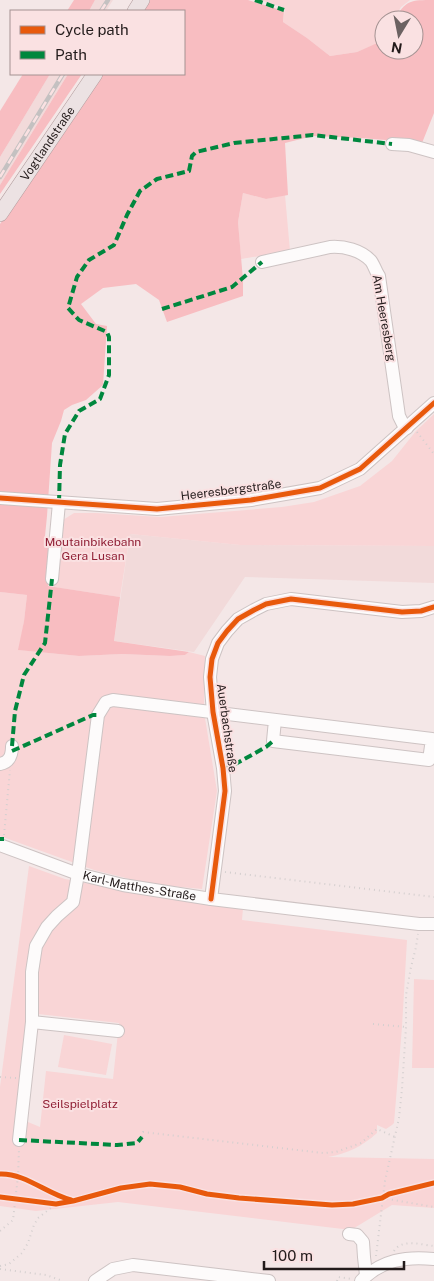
<svg xmlns="http://www.w3.org/2000/svg" width="434" height="1281" font-family="'Public Sans',sans-serif">
<style>
.built{fill:#f2dada}
.green{fill:#f9d5d6;fill-rule:evenodd}
.forest{fill:#f8bdc1}
.lines{fill:none;stroke-linecap:round;stroke-linejoin:round}
.minor-casing{stroke:#cdc3c3;stroke-width:14}
.major-casing{stroke:#b19c9d;stroke-width:16}
.path{stroke:#d4cfcf;stroke-width:2;stroke-dasharray:1 4;stroke-linecap:butt}
.minor{stroke:#fdfbfb;stroke-width:12}
.major{stroke:#ece2e3;stroke-width:15}
.rail-casing{stroke:#c4c1c1;stroke-width:4.5}
.rail{stroke:#fae1e2;stroke-width:2.5;stroke-dasharray:8;stroke-linecap:butt}
.quiet{stroke:#00873e;stroke-width:4;stroke-dasharray:8 4;stroke-linecap:butt}
.cycleway-casing{stroke:#fae1e2;stroke-width:8}
.cycleway{stroke:#e8590c;stroke-width:5}
.labels{text-anchor:middle;dominant-baseline:central;stroke-width:4;stroke-linejoin:round;paint-order:stroke}
.street-label{font-size:12px;fill:#231b1b;stroke:#fae1e2}
.park-label{font-size:12px;fill:#912036;stroke:#fae1e2}
</style>
<rect width="100%" height="100%" fill="#f4e7e7"/>
<g class="built">
<path d="M95,0h18l-7,11h-17z"/>
<path d="M50,74h18l-68,111v-28z"/>
<path d="M130,534l110,11 194,1v37l-189,-6 -51,75 -80,-11z"/>
</g>
<g class="green">
<path d="M260,0h150l-9,7 -7,13h-10l-1,21 -26,11 -27,4 -23,-18 -24,-16 2,-14z"/>
<path d="M243,193l23,6 19,-4 5,56 -49,8 -3,-37z"/>
<path d="M434,414v132l-194,-1 -110,-11 -10,63 -66,-10 5,-57 4,-10 11,-7h22l64,4 122,-10 32,-5 46,-16 32,-25 24,-30z"/>
<path d="M0,592l27,3 -3,26 -5,29 60,6 43,-2 48,2 15,-1 4,-3 16,4 -1,47 1,15 12,73 -15,98 -52,-5 -56,-14 -94,-34z"/>
<path d="M29,866l36,13 97,19 81,10 -1,12 165,20 -5,87 -8,96 -2,2 -6,4 -9,-4v8c-16,14 -28,20 -49,24l106,2v49l-42,-3 -41,25 -233,-28 -82,9 -36,-5v-119zM29,1013l90,10 -6,56 -67,-8 -6,56 -24,-10z"/>
<path d="M414,979l20,1v88h-22z"/>
<path d="M64,1035l48,9 -6,31 -48,-8z"/>
</g>
<g class="forest">
<path d="M74,0h21l-6,11h-22z"/>
<path d="M149,0h99l36,11 -1,11 24,16 23,18 27,-4 27,-12v10h30v-30h-20c12,-20 16,-20 40,-20v113l-12,30 -61,-5 -48,-2 -28,7 3,52 -22,4 -23,-6 -5,29 5,58v16l-76,26 -8,-22 -23,-16 -33,4 -22,16 15,20 11,2 -4,59 -17,15 -14,5 -8,5 -3,11 -9,22 -5,73 -3,30 7,3 -3,37 72,11 -6,44 75,11 -4,3 -15,1 -48,-2 -43,2 -61,-6 6,-29 3,-26 -27,-3v-368l102,-150h82v-63h-42z"/>
<path d="M23,74h27l-50,83v-46z"/>
<path d="M68,74h14l-82,120v-9z"/>
</g>
<g class="lines">
<defs>
<g id="minor">
<path d="M392,144l17,1 25,7"/>
<path d="M262,262l68,-15c14,-1 31,3 41,14 3,4 5,11 8,15l20,140 4,8 4,4"/>
<path d="M0,498l157,11 94,-9 69,-12 40,-19 74,-66"/>
<path d="M52,579l7,-76"/>
<path d="M0,764c10,-2 12,-9 12,-18"/>
<path id="s1" d="M0,845l78,29 45,11 88,14 208,25h15"/>
<path d="M211,899l14,-108 -2,-23 -10,-56 -3,-35 2,-18 6,-16 9,-12 11,-12 16,-9 12,-6 25,-5 111,13 19,-1 13,-4"/>
<path d="M32,1022l86,9"/>
<path d="M19,1140l13,-118v-50l4,-26 11,-19 10,-11 16,-14 5,-28 20,-159 8,-13 7,-2 319,39 -3,21 -156,-19 2,-21"/>
<path d="M349,1234l8,1 6,7 1,15 2,18"/>
<path d="M95,1281l18,-12 20,-4 136,16"/>
<path d="M361,1281c20,-21 45,-25 73,-22"/>
</g>
<g id="major">
<path d="M135,11l7,-11"/>
<path id="s2" d="M0,214l95,-140"/>
</g>
</defs>
<use href="#minor" class="minor-casing"/>
<use href="#major" class="major-casing"/>
<g class="path">
<path d="M417,432l17,22"/>
<path d="M4,835l6,-65"/>
<path d="M225,872l209,25"/>
<path d="M373,1024l33,3"/>
<path d="M0,1077l16,1"/>
<path d="M142,1137l1,-5 180,21 13,-1 25,-9 16,-14 18,8"/>
<path d="M382,1198l52,9"/>
<path d="M0,1231l13,-11 5,-44 1,-27"/>
<path d="M394,1251c8,-13 28,-6 40,-5"/>
<path d="M376,1256l9,-75 14,-63 3,-29 4,-62v-32l5,-28 5,-20 2,-13"/>
<path d="M0,1266l9,-2 13,-11 6,-10 6,-18 4,-7 18,-14"/>
<path d="M0,1269l46,6 17,6"/>
<path d="M337,1281l1,-4 14,2"/>
</g>
<use href="#minor" class="minor"/>
<use href="#major" class="major"/>
<defs>
<g id="rail">
<path d="M101,11l7,-11"/>
<path d="M0,177l63,-103"/>
</g>
</defs>
<use href="#rail" class="rail-casing"/>
<use href="#rail" class="rail"/>
<g class="quiet">
<path d="M255,0l29,10"/>
<path d="M162,309l70,-22 30,-25"/>
<path d="M59,503l1,-38 5,-31 14,-23 21,-12 9,-24v-38l-2,-5 -28,-12 -11,-12 9,-31 12,-17 25,-15 13,-30 13,-24 17,-12 32,-8 3,-15 4,-4 38,-9 79,-8 79,9"/>
<path d="M12,746l3,-35 9,-36 21,-32 7,-64"/>
<path d="M12,751l81,-36h5"/>
<path d="M223,768l7,-1 36,-20 7,-6"/>
<path d="M0,839h4"/>
<path d="M19,1140l98,5 20,-2 5,-6"/>
</g>
<defs>
<g id="cycleway">
<path d="M0,498l157,11 94,-9 69,-12 40,-19 74,-66"/>
<path d="M211,899l14,-108 -2,-23 -10,-56 -3,-35 2,-18 6,-16 9,-12 11,-12 16,-9 12,-6 25,-5 111,13 19,-1 13,-4"/>
<path d="M0,1174c25,-1 47,20 71,26"/>
<path d="M0,1197l56,7 17,-3 48,-13 29,-4 30,3 27,7 32,4 93,7 21,-1 29,-6 7,-4 45,-11"/>
</g>
</defs>
<use href="#cycleway" class="cycleway-casing"/>
<use href="#cycleway" class="cycleway"/>
</g>
<g class="labels">
<g class="street-label">
<text stroke="none"><textPath href="#s2" startOffset="85">Vogtlandstraße</textPath></text>
<text transform="translate(384 318) rotate(80)">Am Heeresberg</text>
<text transform="translate(231 490) rotate(-7)">Heeresbergstraße</text>
<text transform="translate(227 728) rotate(82)">Auerbachstraße</text>
<text stroke="none"><textPath href="#s1" startOffset="146">Karl-Matthes-Straße</textPath></text>
</g>
<g class="park-label">
<text x="93" y="542">Moutainbikebahn<tspan x="93" dy="14">Gera Lusan</tspan></text>
<text x="80" y="1104">Seilspielplatz</text>
</g>
</g>
<rect x="10" y="10" width="175" height="65" fill="#fae1e2" stroke="#a49292"/>
<rect x="20" y="26" width="25" height="8" fill="#e8590c" stroke="#a49292"/>
<text x="55" y="35" font-size="15" fill="#231b1b">Cycle path</text>
<rect x="20" y="51" width="25" height="8" fill="#00873e" stroke="#a49292"/>
<text x="55" y="60" font-size="15" fill="#231b1b">Path</text>
<g transform="translate(399 35) rotate(190)"><circle r="24" fill="#fae1e2" stroke="#a49292"/>
<path d="M0-4L9 19L0 12L-9 19Z" fill="#6c6262"/>
<text y="-8" font-size="14" font-weight="bold" text-anchor="middle" fill="#231b1b">N</text>
</g>
<path d="M264 1261v8h140v-8" fill="none" stroke="#231b1b" stroke-width="2.5"/>
<text x="272" y="1261" font-size="15" fill="#231b1b" stroke="#fae1e2" stroke-width="4" paint-order="stroke">100 m</text>
</svg>
